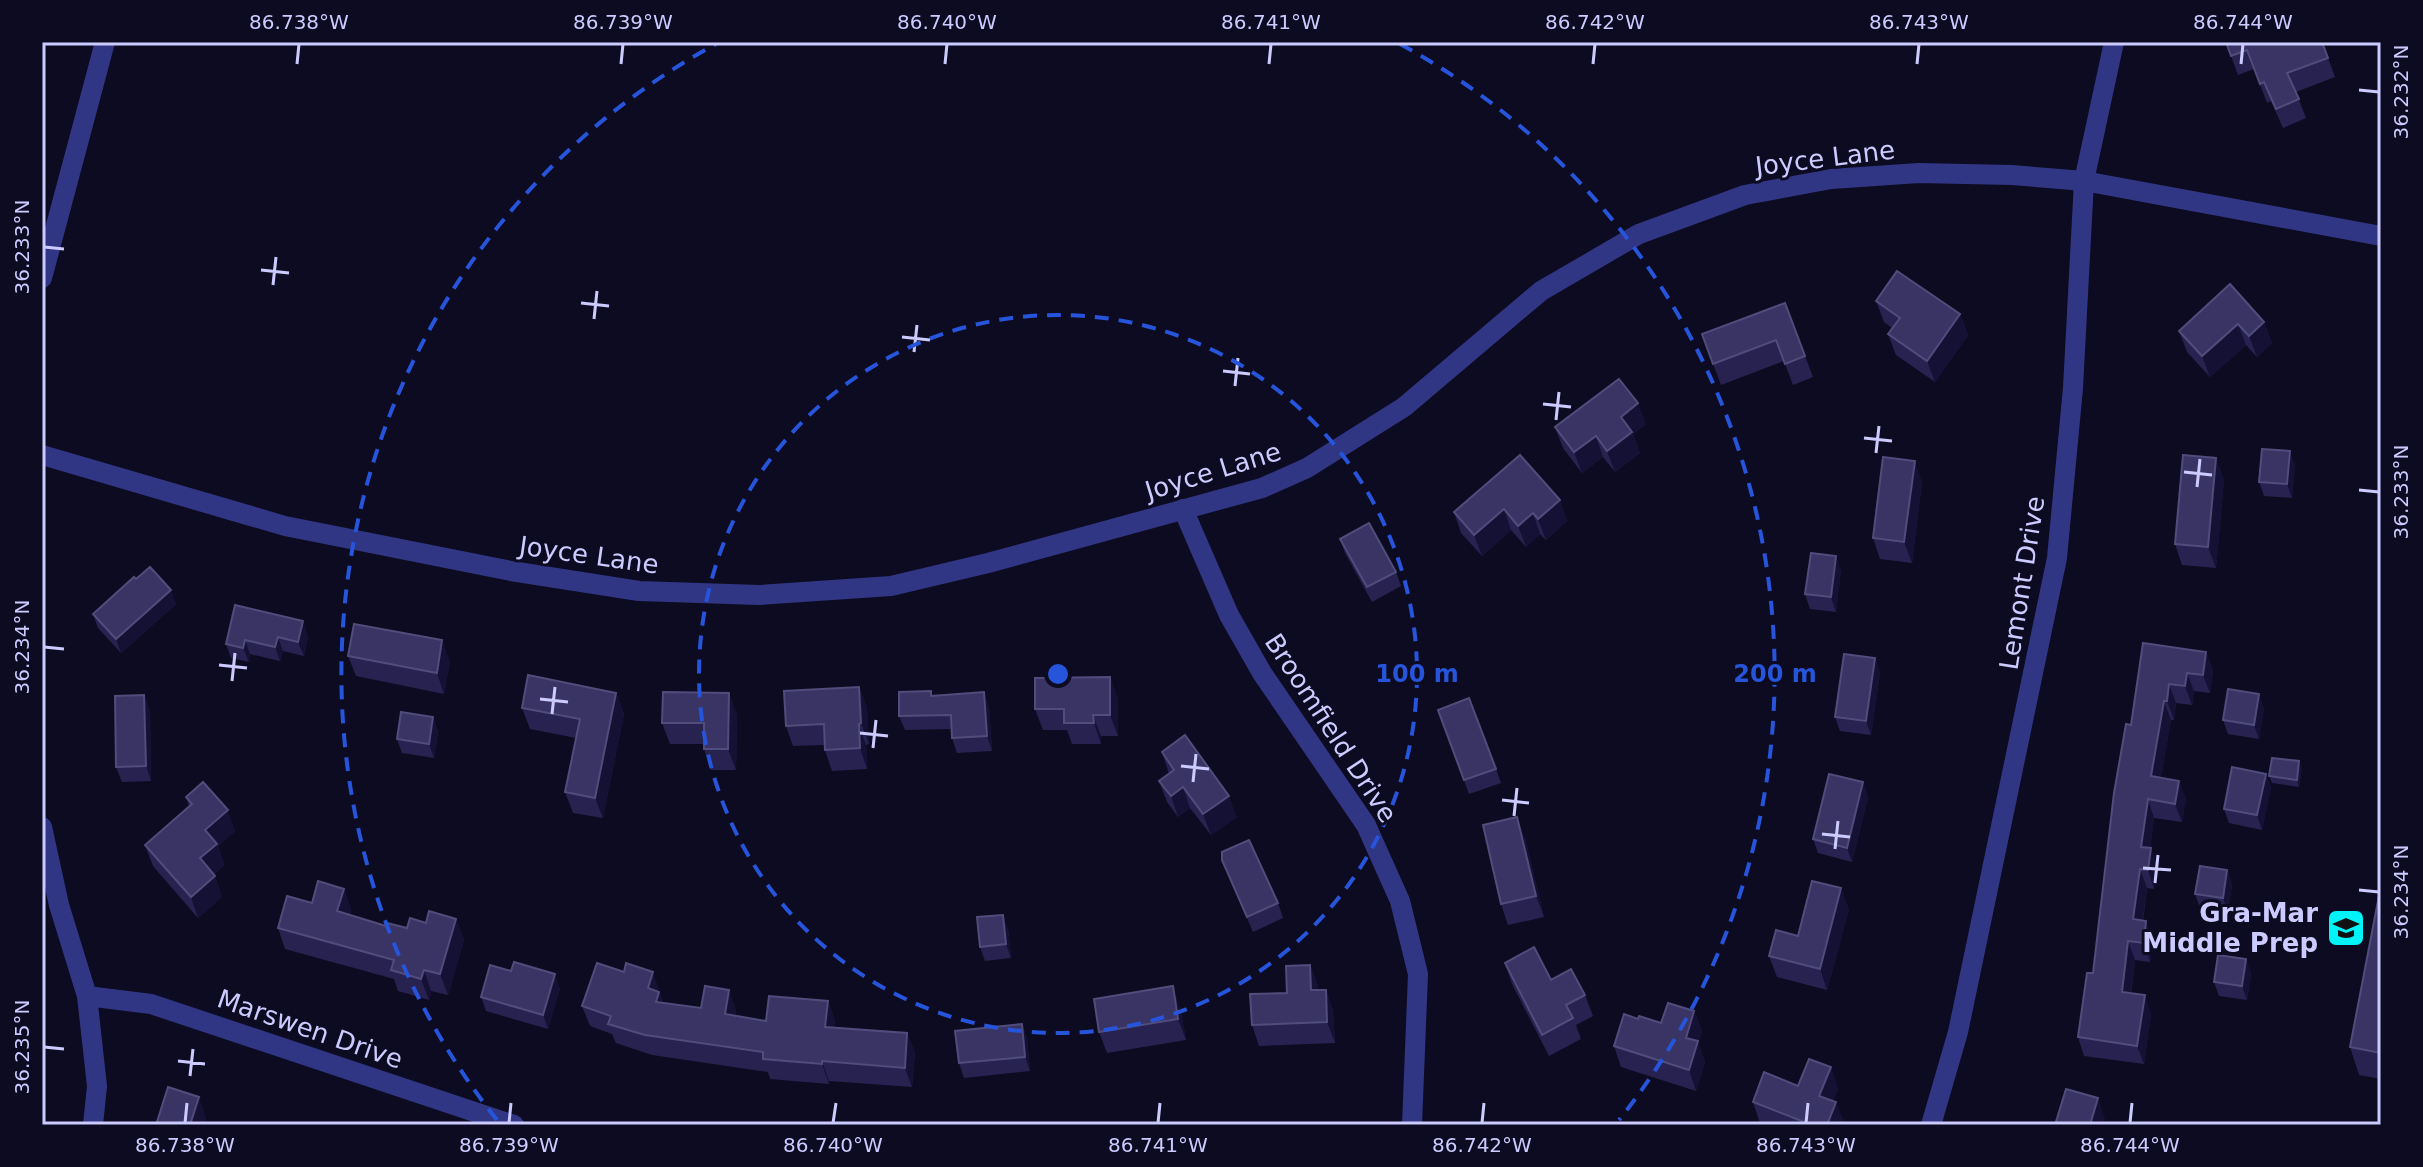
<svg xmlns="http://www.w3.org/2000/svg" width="2423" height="1167" font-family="'DejaVu Sans',sans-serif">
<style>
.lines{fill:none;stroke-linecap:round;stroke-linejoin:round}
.street{stroke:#313684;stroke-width:20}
.wall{fill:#272250}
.shaded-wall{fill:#151135}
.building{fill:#393463;stroke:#504c7b;stroke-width:2}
.ticks{fill:none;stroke:#cccbff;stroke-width:3}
.ring{fill:none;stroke:#2654da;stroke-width:4;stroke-dasharray:14 10}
.labels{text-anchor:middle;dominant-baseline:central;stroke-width:6;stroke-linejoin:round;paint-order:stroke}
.street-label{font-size:26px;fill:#cccbff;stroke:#0d0b21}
.poi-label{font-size:26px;font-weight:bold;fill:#cccbff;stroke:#0d0b21;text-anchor:end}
.centre{fill:#2654da;stroke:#0d0b21;stroke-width:4}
.ring-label{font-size:24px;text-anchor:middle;font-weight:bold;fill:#2654da;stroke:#0d0b21;stroke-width:6;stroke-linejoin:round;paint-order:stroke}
.neatline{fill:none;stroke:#cccbff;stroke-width:3}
.ticks-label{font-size:20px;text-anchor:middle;fill:#cccbff}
</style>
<rect width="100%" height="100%" fill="#0d0b21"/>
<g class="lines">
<g class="street">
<path d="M42,278l63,-236"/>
<path d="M42,455l243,71 226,45 128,20 120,4 132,-9 97,-23 274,-75 45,-20 97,-61 137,-116 98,-57 106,-39 86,-16 88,-6 93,2 72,6 297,55"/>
<path d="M1183,509l46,106 33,58 104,152 34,76 18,73 -6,151"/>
<path d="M42,827l17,78 28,91 10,90 -4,39"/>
<path d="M87,996l64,8 363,121"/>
<path d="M1931,1125l27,-93 99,-474 16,-170 11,-207 30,-139"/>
</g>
</g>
<g class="wall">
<path d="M2226,42h96l13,35 -39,15 10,26 -23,10 -12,-27 -4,2 -13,-34 -16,6z"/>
<path d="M1876,301l84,13 8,21 -33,47 -39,-27 -8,-21 4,-6 -8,-6z"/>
<path d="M1785,303l28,74 -20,8 -9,-24 -63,24 -19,-51z"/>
<path d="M2264,322l8,21 -15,14 -11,-12 -36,32 -23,-25 -8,-21z"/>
<path d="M1646,424l-13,10 7,19 -25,19 -12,-15 -21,16 -19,-25 -8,-21z"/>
<path d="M2295,465l-3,33 -28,-2 -5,-14z"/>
<path d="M2224,479l-8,89 -34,-3 -7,-21z"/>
<path d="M1922,482l-10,81 -32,-4 -7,-21z"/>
<path d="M1560,500l7,21 -21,19 -6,-6 -14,13 -15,-17 -29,26 -21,-23 -7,-21z"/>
<path d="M1340,539l56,33 5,14 -29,16 -27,-49z"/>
<path d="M1841,570l-5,42 -26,-3 -5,-15z"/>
<path d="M136,579l40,25 -55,49 -23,-25 -5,-14z"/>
<path d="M235,605l73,31 -4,20 -21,-5 -3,10 -30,-7 -1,8 -18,-4 -5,-14z"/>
<path d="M2143,643l63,9 7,18 -3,23 -16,-2 -2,14 -16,-2 -2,17h-3l-10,57 25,22 -4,23 -28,-4 -4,30 7,19 -3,22 -7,-1 -4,33 10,19 -3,22 -15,-2 -4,33 20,21 -7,50 -60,-8 -6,-19 15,-64z"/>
<path d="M348,656l102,5 -6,33 -88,-18z"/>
<path d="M1875,658l5,15 -9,62 -31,-4 -5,-14z"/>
<path d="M859,687l8,21 2,36 -3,1 1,24 -35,2 -7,-21v-5l-32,1 -7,-20z"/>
<path d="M931,691l1,5 57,10 3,45 -35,2 -5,-15v-9l-47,1 -6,-14z"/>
<path d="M616,693l8,21 -21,104 -30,-5 -8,-21 11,-54 -46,-9 -8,-21z"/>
<path d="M1118,698v38h-17v8h-29l-5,-14h-24l-8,-21z"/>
<path d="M2264,708l-5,31 -31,-5 -5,-14z"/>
<path d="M150,709l1,72 -29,1 -6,-15z"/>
<path d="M1438,710l58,59 5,14 -32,11z"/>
<path d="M737,714l-1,56h-25l-7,-21v-5h-34l-8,-21z"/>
<path d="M433,717l5,15 -4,26 -32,-5 -5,-14z"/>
<path d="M1162,752l75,65 -26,18 -21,-27 -12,9 -11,-15 -8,-21 10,-7z"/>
<path d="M2302,769l-3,18 -27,-4 -3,-7z"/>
<path d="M2266,774l5,14 -9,42 -33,-7 -5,-14z"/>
<path d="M1863,782l5,15 -16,65 -34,-9 -5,-14z"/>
<path d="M186,797l49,34 -17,15 6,19 -10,9 8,23 -24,21 -45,-52 -8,-21 44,-39z"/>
<path d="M1525,838l19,79 -36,8 -7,-21z"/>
<path d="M1222,860l56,43 5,15 -30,14z"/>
<path d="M2227,870l5,14 -4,28 -28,-4 -5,-14z"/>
<path d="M2381,885v194l-22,-4 -9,-28z"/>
<path d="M344,889l7,21 -1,5 36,11 21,2 19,-5 30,-4 8,21 -16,55 -17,-4 -2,9 -31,-9 -4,-12 -109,-30 -7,-21 34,-25z"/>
<path d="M1849,909l-22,81 -50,-13 -8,-21 29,-20z"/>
<path d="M1008,929l3,29 -26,3 -5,-14z"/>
<path d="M2246,959l5,14 -4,27 -28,-4 -5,-14z"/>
<path d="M1505,963l46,17 34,15 8,21 -17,9 5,14 -32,17 -37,-72z"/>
<path d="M1310,965l8,21v4h8l7,20 2,33 -76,3 -7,-21 35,-32z"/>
<path d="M560,988l-12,41 -62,-18 -5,-14z"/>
<path d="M660,992l3,11 38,5 35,2 -1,6 31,5 62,-20 7,20 -1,6 73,6 8,20 -3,34 -83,-6v3l-59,-5 -2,-7 -116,-17 -36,-12 -4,-9 -22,-8 -8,-20z"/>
<path d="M1180,1007l6,33 -79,13 -8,-21z"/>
<path d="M1694,1011l8,21 -4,11 7,19 -9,29 -75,-24 -7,-21 24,-27 23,4z"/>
<path d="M1022,1024l5,15 3,32 -66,7 -5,-15z"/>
<path d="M1798,1086l40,2 -5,13 3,1 8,21 -1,2h-77l-6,-2 -7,-21z"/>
</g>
<g class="shaded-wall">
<path d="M1960,314l8,21 -33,47 -8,-21z"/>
<path d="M2264,322l8,21 -15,14 -8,-21z"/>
<path d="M2238,324l8,21 -36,32 -8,-21z"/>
<path d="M1638,403l8,21 -13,10 7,19 -25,19 -8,-21 14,-34z"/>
<path d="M1596,436l7,21 -21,16 -8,-21z"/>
<path d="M2290,451l5,14 -3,33 -5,-14z"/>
<path d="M2216,458l8,21 -8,89 -8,-21z"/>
<path d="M1915,461l7,21 -10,81 -8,-21z"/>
<path d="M1560,500l7,21 -21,19 -8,-21z"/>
<path d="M1504,509l7,21 -29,26 -8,-21z"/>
<path d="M1533,513l7,21 -14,13 -8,-21z"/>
<path d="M1836,556l5,14 -5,42 -5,-15z"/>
<path d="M171,590l5,14 -55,49 -5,-14z"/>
<path d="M303,621l5,15 -4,20 -6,-14z"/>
<path d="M278,637l5,14 -3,10 -5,-14z"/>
<path d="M245,640l5,14 -1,8 -6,-14z"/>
<path d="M442,640l8,21 -6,33 -7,-21z"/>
<path d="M2206,652l7,18 -3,23 -7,-18z"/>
<path d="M1875,658l5,15 -9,62 -5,-14z"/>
<path d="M2187,673l7,18 -2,14 -7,-19z"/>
<path d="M1110,677l8,21v38l-8,-21z"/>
<path d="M2169,684l7,19 -2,17 -7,-19z"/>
<path d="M859,687l8,21 2,36 -8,-21z"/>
<path d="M984,692l5,14 3,45 -5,-15z"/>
<path d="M616,693l8,21 -21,104 -8,-20z"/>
<path d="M729,693l8,21 -1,56 -8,-21z"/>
<path d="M2259,694l5,14 -5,31 -5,-14z"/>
<path d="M144,695l6,14 1,72 -5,-15z"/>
<path d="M2164,701l7,19 -13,74 -7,-18z"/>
<path d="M1093,715l8,21v8l-7,-21z"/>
<path d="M433,717l5,15 -4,26 -5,-14z"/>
<path d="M859,724l7,21 1,24 -7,-21z"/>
<path d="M2299,761l3,8 -3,18 -2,-7z"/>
<path d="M2266,774l5,14 -9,42 -5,-15z"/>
<path d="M2179,781l7,18 -4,23 -7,-18z"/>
<path d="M1863,782l5,15 -16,65 -5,-14z"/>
<path d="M1183,787l7,21 -12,9 -7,-21z"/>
<path d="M1229,796l8,21 -26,18 -8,-21z"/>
<path d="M2148,799l6,19 -6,48 -7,-19z"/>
<path d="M228,810l7,21 -17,15 6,19 -16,14 -8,-21 5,-28z"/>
<path d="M1517,817l8,21 19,79 -8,-21z"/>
<path d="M2151,848l6,19 -3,22 -6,-19z"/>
<path d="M2140,869l7,19 -7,50 -7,-19z"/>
<path d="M2227,870l5,14 -4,28 -5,-14z"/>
<path d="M215,876l7,21 -24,21 -7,-21z"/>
<path d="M1841,888l8,21 -22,81 -7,-21z"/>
<path d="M344,889l7,21 -6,22 -8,-21z"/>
<path d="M1003,915l5,14 3,29 -5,-14z"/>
<path d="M456,919l8,21 -16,55 -8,-21z"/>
<path d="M2146,921l7,19 -3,22 -6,-19z"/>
<path d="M2128,941l7,19 -7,50 -6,-18z"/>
<path d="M2246,959l5,14 -4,27 -5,-14z"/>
<path d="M1310,965l8,21v25l-7,-21z"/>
<path d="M424,970l7,21 -2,9 -8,-21z"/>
<path d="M653,972l14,40 -4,10 -15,-34z"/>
<path d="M555,974l5,14 -12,41 -5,-14z"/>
<path d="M1173,986l7,21 6,33 -8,-21z"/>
<path d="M729,990l7,20 -4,24 -7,-20z"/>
<path d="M1326,990l7,20 2,33 -8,-21z"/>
<path d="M2145,995l6,19 -7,50 -7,-18z"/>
<path d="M828,1001l7,20 -3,25 -7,-19z"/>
<path d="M1694,1011l8,21 -4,11 7,19 -9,29 -7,-21 -3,-32z"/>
<path d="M1022,1024l5,15 3,32 -5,-14z"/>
<path d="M907,1033l8,20 -3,34 -7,-19z"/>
<path d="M822,1061l7,20v3l-7,-20z"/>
<path d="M1831,1067l7,21 -11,29 -8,-21z"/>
<path d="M199,1097l7,21 -2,7h-14z"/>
<path d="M2098,1098l7,21 -2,6h-13z"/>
<path d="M1836,1102l8,21 -1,2h-16z"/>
</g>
<g class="building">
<path d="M2226,42h96l6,16 -41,15 12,26 -23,10 -12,-27 -4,2 -13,-34 -16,6z"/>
<path d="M1897,271l63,43 -33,47 -39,-27 12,-16 -24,-17z"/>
<path d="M2230,284l34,38 -15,14 -11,-12 -36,32 -23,-25z"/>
<path d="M1785,303l20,53 -20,8 -9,-24 -63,24 -11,-30z"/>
<path d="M1619,379l19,24 -17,14 11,15 -25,19 -11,-15 -22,16 -19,-25z"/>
<path d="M2262,449l28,2 -3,33 -28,-2z"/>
<path d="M1520,455l40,45 -22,19 -5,-6 -15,13 -14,-17 -30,26 -20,-23z"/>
<path d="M2183,455l33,3 -8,89 -33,-3z"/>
<path d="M1883,457l32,4 -11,81 -31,-4z"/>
<path d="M1369,523l27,49 -29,15 -27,-48z"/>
<path d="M1811,553l25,3 -5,41 -26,-3z"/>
<path d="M150,567l21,23 -55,49 -23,-25 41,-37 2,2z"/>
<path d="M235,605l68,16 -5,21 -20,-5 -3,10 -30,-7 -2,8 -17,-4z"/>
<path d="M354,624l88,16 -5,33 -89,-17z"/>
<path d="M2143,643l63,9 -3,23 -16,-2 -2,13 -16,-2 -2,17h-3l-13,75 28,5 -4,23 -27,-5 -7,48 10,1 -3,22 -8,-1 -7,50 13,2 -2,22 -16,-2 -6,51 23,3 -8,51 -59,-9 9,-64h6l21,-180 12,-69 5,1z"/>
<path d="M1844,654l31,4 -9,63 -31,-4z"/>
<path d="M528,675l88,18 -21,105 -30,-6 15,-73 -58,-11z"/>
<path d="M1110,677v38h-17l1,8h-30v-14h-29v-31z"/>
<path d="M859,687l2,36 -2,1 1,24 -35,2 -1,-26 -38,2 -2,-35z"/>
<path d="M2228,689l31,5 -5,31 -31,-5z"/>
<path d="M931,691v5l53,-4 3,44 -35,2 -1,-23 -52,1v-24z"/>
<path d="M663,692l66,1 -1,56h-24v-26h-42z"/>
<path d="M144,695l2,71 -30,1 -1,-71z"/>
<path d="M1469,698l27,71 -32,11 -26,-70z"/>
<path d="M401,712l32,5 -4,27 -32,-5z"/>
<path d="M1185,735l44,61 -26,18 -20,-27 -12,9 -12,-15 15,-11 -12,-18z"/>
<path d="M2272,758l27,3 -2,19 -28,-4z"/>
<path d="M2232,767l34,7 -9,41 -33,-6z"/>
<path d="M1829,774l34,8 -16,66 -34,-9z"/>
<path d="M203,782l25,28 -23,20 12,14 -17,14 15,18 -24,21 -46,-52 47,-41 -6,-7z"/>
<path d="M1517,817l19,79 -35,8 -18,-79z"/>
<path d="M1249,840l29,63 -31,14 -25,-57v-8z"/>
<path d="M2200,866l27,4 -4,28 -28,-4z"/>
<path d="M318,881l26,8 -7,22 49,15 1,-3 20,5 3,-10 16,5 3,-12 27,8 -16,55 -16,-4 -3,9 -30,-9 3,-10 -116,-32 9,-32 25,7z"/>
<path d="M1812,881l29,7 -21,81 -51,-13 7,-26 22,6z"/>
<path d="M2381,885v168l-31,-6z"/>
<path d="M1003,915l3,29 -26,3 -3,-30z"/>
<path d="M1534,947l17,33 20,-11 14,26 -19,10 7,13 -31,17 -37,-72z"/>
<path d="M2218,955l28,4 -4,27 -28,-4z"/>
<path d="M514,962l41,12 -12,41 -62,-18 9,-32 21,6z"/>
<path d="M597,963l27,9 2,-9 27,9 -5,16 11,4 -3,10 45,6 4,-22 24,4 -4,24 41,7 3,-25 59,5 -3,26 82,6 -2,35 -83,-7v3l-59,-5v-7l-118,-17 -37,-11 3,-8 -29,-10z"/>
<path d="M1310,965l1,25h15l1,32 -75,3 -2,-31 37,-1 -1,-27z"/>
<path d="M1173,986l5,33 -79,13 -5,-33z"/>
<path d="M1668,1003l26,8 -8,27 12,3 -9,29 -75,-24 10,-32 14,5 1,-3 22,7z"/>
<path d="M1022,1024l3,33 -66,6 -4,-32z"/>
<path d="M1809,1059l22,8 -12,29 17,6 -9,23h-15l-59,-23 11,-30 34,14z"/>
<path d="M168,1087l31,10 -9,28h-34z"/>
<path d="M2066,1089l32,9 -8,27h-35z"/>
</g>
<path class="ticks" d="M297,64l2,-20M621,64l2,-20M945,64l2,-20M1269,64l2,-20M1593,64l2,-20M1917,64l2,-20M2241,64l2,-20M2359,90l20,2M44,247l20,2M261,270l28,3M273,285l3,-28M581,303l28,3M594,319l3,-28M902,337l28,3M914,352l3,-27M1223,371l27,3M1235,386l3,-28M1543,404l28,3M1556,420l3,-28M1864,438l28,3M1876,453l3,-27M2184,472l28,3M2197,487l3,-28M2359,490l20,2M44,647l20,2M219,665l28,3M232,681l3,-28M540,699l28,3M552,714l3,-27M860,733l28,3M873,748l3,-28M1181,766l28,3M1193,782l3,-28M1502,800l27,3M1514,816l3,-28M1822,834l28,3M1835,849l3,-28M2143,868l28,2M2155,883l3,-28M2359,890l20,2M44,1047l20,2M178,1061l27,3M190,1076l3,-27M185,1123l2,-20M509,1123l2,-20M833,1123l3,-20M1158,1123l2,-20M1482,1123l2,-20M1806,1123l2,-20M2130,1123l2,-20"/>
<g class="ring">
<circle cx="1058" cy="674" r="359"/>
<path d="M497 1120A717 717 0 0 1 716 44M1400 44A717 717 0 0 1 1619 1120"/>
</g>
<defs>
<symbol id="school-square" viewBox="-11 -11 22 22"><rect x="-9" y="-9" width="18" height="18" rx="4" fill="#00f3f6" stroke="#0d0b21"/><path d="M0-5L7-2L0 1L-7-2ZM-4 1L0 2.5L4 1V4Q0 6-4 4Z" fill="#111"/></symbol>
</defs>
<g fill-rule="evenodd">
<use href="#school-square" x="2324" y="906" width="44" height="44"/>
</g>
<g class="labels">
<g class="street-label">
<text transform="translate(1825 158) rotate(-7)">Joyce Lane</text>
<text transform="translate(1213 471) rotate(-17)">Joyce Lane</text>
<text transform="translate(589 555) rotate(8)">Joyce Lane</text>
<text transform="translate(2022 583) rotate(-81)">Lemont Drive</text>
<text transform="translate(1331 728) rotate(57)">Broomfield Drive</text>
<text transform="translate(310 1029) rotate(19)">Marswen Drive</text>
</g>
<g class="poi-label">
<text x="2318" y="913">Gra-Mar<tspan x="2318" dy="30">Middle Prep</tspan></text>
</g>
</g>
<circle cx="1058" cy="674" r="12" class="centre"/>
<g class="ring-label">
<text x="1417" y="682">100 m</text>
<text x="1775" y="682">200 m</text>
</g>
<rect width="2423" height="1167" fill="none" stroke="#0d0b21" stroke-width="88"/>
<rect x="44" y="44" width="2335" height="1079" class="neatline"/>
<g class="ticks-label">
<text x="299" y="29">86.738°W</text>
<text x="623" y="29">86.739°W</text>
<text x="947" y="29">86.740°W</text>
<text x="1271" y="29">86.741°W</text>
<text x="1595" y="29">86.742°W</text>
<text x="1919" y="29">86.743°W</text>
<text x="2243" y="29">86.744°W</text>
<text transform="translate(2401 92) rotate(-90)" y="7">36.232°N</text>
<text transform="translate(22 247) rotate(-90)" y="7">36.233°N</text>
<text transform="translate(2401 492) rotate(-90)" y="7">36.233°N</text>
<text transform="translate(22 647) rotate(-90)" y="7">36.234°N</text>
<text transform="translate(2401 892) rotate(-90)" y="7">36.234°N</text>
<text transform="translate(22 1047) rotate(-90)" y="7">36.235°N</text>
<text x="185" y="1152">86.738°W</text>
<text x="509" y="1152">86.739°W</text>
<text x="833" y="1152">86.740°W</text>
<text x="1158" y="1152">86.741°W</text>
<text x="1482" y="1152">86.742°W</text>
<text x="1806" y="1152">86.743°W</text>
<text x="2130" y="1152">86.744°W</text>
</g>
</svg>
